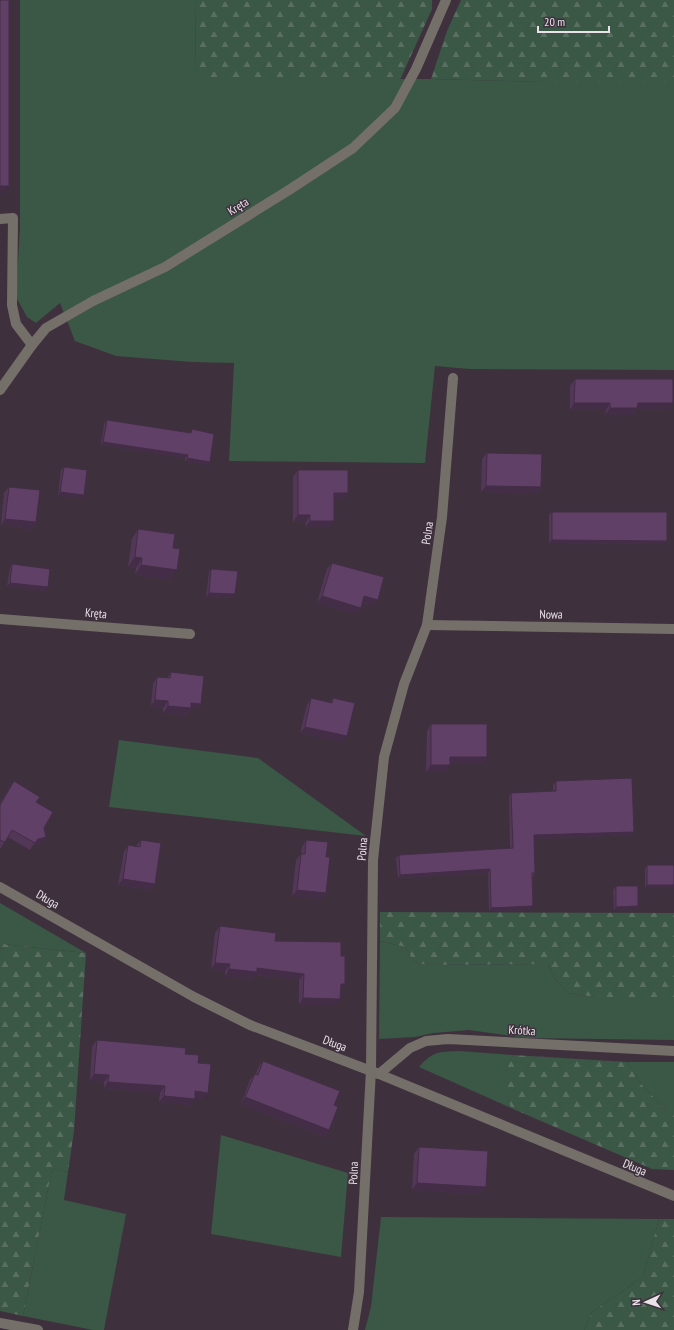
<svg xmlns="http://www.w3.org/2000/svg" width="674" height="1330" font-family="'PT Sans Narrow',sans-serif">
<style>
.green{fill:#3b5746}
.forest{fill:url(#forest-firs)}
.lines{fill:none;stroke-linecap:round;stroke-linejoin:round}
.lane{stroke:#756f69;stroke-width:10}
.street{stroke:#756f69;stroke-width:10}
.wall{fill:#533758}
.shaded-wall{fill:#432d47}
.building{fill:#604066;stroke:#432d47}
.labels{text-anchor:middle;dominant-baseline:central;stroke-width:3;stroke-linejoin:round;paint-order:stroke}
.street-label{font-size:12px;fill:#eae1e9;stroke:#3e313d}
</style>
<defs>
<pattern id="forest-firs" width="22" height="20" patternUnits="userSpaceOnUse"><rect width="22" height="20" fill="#3b5746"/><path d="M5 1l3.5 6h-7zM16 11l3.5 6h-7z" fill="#586f61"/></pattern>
</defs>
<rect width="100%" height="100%" fill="#3e313d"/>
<g class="green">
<path d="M20,0h176l-1,79h236l113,3h130v288l-204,-1 -35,-3 -10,97 -196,-2 5,-98 -42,-1 -76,-6 -41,-15 -15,-38 -24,20 -9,-6 -11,-20 4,-69z"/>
<path d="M119,740l139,18 108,78 -257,-29z"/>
<path d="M0,903l86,50 -83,-9 -3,8z"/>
<path d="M380,941l25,6 9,15 13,3 121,-1 7,15 13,14 27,4h79v43l-148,-2 -57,-8 -36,3 -18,4 -36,2z"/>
<path d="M459,1051l54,4c-11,24 -10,28 -2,53l-92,-41c14,-16 19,-15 40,-16z"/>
<path d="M627,1062h47v49h-7l-25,-26z"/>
<path d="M221,1135l127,38 -7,84 -130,-23z"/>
<path d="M52,1169l16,3 -4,28 62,14 -22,116h-11l-70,-14z"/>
<path d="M381,1217l278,2 -16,58 -51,35 -8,18h-219l6,-23z"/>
</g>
<g class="forest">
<path d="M196,0h236v9l-32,71 -205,-1z"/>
<path d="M461,0h213v82h-130l-113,-3 16,-48z"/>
<path d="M380,912l294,1v84h-79l-27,-4 -13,-14 -7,-15 -121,1 -13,-3 -9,-15 -25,-6z"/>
<path d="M3,944l83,9 -12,178 -6,41 -16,-3 -29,147 -23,-5v-359z"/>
<path d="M513,1055l114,7 15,23 25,26h7v59l-22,-1 -141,-61c-9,-27 -10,-27 2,-53z"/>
<path d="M659,1219h15v111h-90l8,-18 51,-35z"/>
</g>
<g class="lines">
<path class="lane" d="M0,219l13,-1 -1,87 4,19 16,21"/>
<g class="street">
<path d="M0,390l32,-45 14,-17 47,-27 72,-34 124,-77 64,-42 42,-40 21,-39 30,-69"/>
<path d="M0,619l190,15"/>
<path d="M427,625l247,4"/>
<path d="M0,887l194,110 56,28 129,49 295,122"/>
<path d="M379,1074l31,-26 16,-7 22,-2 226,12"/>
<path d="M0,1323l38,7"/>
<path d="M353,1330l6,-38 12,-222 2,-210 11,-103 20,-73 23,-59 15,-108 11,-139"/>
</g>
</g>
<g class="wall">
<path d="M575,379l93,31h-32l-3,5h-28l1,-5h-36v-24z"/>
<path d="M107,420l83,13 2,-4 18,33 -2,3 -23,-3v-4l-84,-13 3,-21z"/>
<path d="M487,453l54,34 -4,7 -56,-2 1,-33z"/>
<path d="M64,467l18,32 -24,-3 3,-26z"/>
<path d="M298,470l50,23 -5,6h-9v22l-5,6h-24l1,-5h-13v-45z"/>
<path d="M9,487l27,35 -5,7 -30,-4 3,-32z"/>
<path d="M552,512l112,32 -115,-1v-28z"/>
<path d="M138,529l32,51 -35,-5 1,-7 -8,-1 4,-28z"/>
<path d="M332,563l46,37 -5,6 -11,-3 -1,5 -5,6 -39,-11 10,-34z"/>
<path d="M12,564l33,27 -38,-5 3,-18z"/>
<path d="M211,569l24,25 -3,4 -26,-1 3,-25z"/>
<path d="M171,672l30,32 -4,6h-7l-4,5 -23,-2v-5l-12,-2 2,-22 4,-7 10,1z"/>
<path d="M311,698l19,5 3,-5 9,44 -42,-9 7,-28z"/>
<path d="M431,724l56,33 -5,7 -32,-1 -4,9h-20l1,-41z"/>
<path d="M14,781l30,47 2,9 -5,6 -8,2 -3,5 -22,-13 -8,12v-46z"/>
<path d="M556,781l78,51 -3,3 -97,4 1,34 -2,4h-1l-2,33 -41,1 -1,-38 -90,5 -2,-20 3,-3 111,-7 -1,-52 2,-3 42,-2v-6z"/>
<path d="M141,840l14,44 -5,6 -32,-5 6,-33 4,-7 8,1z"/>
<path d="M306,840l15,59 -29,-3 4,-36 5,-6 1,-7z"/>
<path d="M647,865h27v23h-29v-19z"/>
<path d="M616,886l22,20 -2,4h-22l-1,-20z"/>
<path d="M220,926l55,15 66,49 -1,9 -4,6h-37v-25l-44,-5 -3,4 -27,-3v-5l-14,-2 4,-36z"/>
<path d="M97,1040l88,14 13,9 5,36 -8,-1 -5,7 -31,-3 1,-9 -56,-5v-6l-14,-1 2,-34z"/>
<path d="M263,1061l71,44 -5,25 -5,7 -83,-33 9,-24 5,-6h1l2,-6z"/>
<path d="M419,1147l62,47 -69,-4 2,-36z"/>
</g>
<g class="shaded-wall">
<path d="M0,186h9l-5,7h-4z"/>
<path d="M574,403h36l-4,7h-36z"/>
<path d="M638,403h35l-5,7h-32l-3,5h-28l5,-7z"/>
<path d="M103,442l85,13 -3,3 -84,-13z"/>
<path d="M187,458l23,4 -2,3 -23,-3z"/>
<path d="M486,486l55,1 -4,7 -56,-2z"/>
<path d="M60,492l24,3 -2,4 -24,-3z"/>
<path d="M334,493h14l-5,6h-14z"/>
<path d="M298,515h12l-4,7h-13z"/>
<path d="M5,519l31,3 -5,7 -30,-4z"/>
<path d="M310,521h24l-5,6h-24z"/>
<path d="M552,540l115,1 -3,3 -115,-1z"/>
<path d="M135,557l7,1 -6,10 -8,-1z"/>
<path d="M141,565l36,5 -7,10 -35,-5z"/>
<path d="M10,583l38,4 -3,4 -38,-5z"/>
<path d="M209,593l26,1 -3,4 -26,-1z"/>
<path d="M322,596l39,12 -5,6 -39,-11z"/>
<path d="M364,596l14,4 -5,6 -13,-4z"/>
<path d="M155,700l13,1 -5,7 -12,-2z"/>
<path d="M191,703l10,1 -4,6h-7l-4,5 -23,-2 5,-7z"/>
<path d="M305,727l42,9 -5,6 -42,-9z"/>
<path d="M450,757h37l-5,7 -36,-1z"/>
<path d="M431,765h19l-4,7h-20z"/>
<path d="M634,832l-3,3 -99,4 2,-4z"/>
<path d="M46,837l-5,6 -8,2 5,-6z"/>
<path d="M490,869l-2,4 -90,5 2,-3z"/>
<path d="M123,879l32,5 -5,6 -32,-5z"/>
<path d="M647,885h27v3h-29z"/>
<path d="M297,890l29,3 -5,6 -29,-3z"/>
<path d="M533,906l-3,4 -41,1 2,-3z"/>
<path d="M638,906l-2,4h-22l2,-3z"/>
<path d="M215,963l15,1 -5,7 -14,-2z"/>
<path d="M257,968l47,6 -5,6 -44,-5 -3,4 -27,-3 4,-7z"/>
<path d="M341,984h4l-5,7z"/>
<path d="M303,998l37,1 -4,6h-37z"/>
<path d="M94,1074l15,1 -5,7 -14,-1z"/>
<path d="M108,1082l57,4 -5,7 -56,-5z"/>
<path d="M195,1091l13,2 -5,6 -12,-1z"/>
<path d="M164,1096l31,3 -5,6 -31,-3z"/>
<path d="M245,1097l84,33 -5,7 -83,-33z"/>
<path d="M417,1183l69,4 -5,7 -69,-4z"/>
</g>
<g class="building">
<rect x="0" y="0" width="9" height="186"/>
<path d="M575,379h98v24h-35l-1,5h-27v-5h-36z"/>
<path d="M107,420l84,13 1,-4 22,5 -4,28 -23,-4 1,-3 -85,-13z"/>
<path d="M487,453l55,1 -1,33 -55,-1z"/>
<path d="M64,467l23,3 -3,25 -24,-3z"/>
<path d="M298,470h50v23h-14v28h-24v-6h-12z"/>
<path d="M9,487l31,3 -4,32 -31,-3z"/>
<path d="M552,512h115v29l-115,-1z"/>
<path d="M138,529l37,5 -2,14 7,1 -3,21 -36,-5 1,-7 -7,-1z"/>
<path d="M332,563l52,14 -6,23 -14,-4 -3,12 -39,-12z"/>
<path d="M12,564l38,5 -2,18 -38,-4z"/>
<path d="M211,569l27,2 -3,23 -26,-1z"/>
<path d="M171,672l33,4 -3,28 -10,-1v5l-23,-2v-5l-13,-1 2,-23 13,1z"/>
<path d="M311,698l21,5 1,-5 22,5 -8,33 -42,-9z"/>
<path d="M431,724h56v33h-37v8h-19z"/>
<path d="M632,778l2,54 -100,3 1,38h-3l1,33 -42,2 -1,-39 -90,6 -1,-20 114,-7 -2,-55 45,-2v-10z"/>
<path d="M14,781l26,16 -4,5 17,10 -9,16 2,9 -8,2 -3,4 -23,-13 -7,12 -5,-2v-35z"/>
<path d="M141,840l20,3 -6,41 -32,-5 5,-34 12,2z"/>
<path d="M306,840l22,2 -2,15h4l-4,36 -29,-3 4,-36h4z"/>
<rect x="647" y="865" width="27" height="20"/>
<path d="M616,886h22v20l-22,1z"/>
<path d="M220,926l56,7 -1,8 66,1v14h4v28h-4l-1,15 -37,-1 1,-24 -47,-6v4l-28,-3 1,-5 -15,-1z"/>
<path d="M97,1040l89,8 -1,6 14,1 -1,8 13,1 -3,29 -13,-2v8l-31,-3 1,-10 -57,-4 1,-7 -15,-1z"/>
<path d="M263,1061l77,30 -6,14 4,2 -9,23 -84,-33 10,-23 3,1z"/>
<path d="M419,1147l69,4 -2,36 -69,-4z"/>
</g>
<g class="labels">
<g class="street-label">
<text transform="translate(238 206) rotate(-32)">Kręta</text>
<text transform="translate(427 533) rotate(-82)">Polna</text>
<text transform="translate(96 613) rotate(5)">Kręta</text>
<text transform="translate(551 614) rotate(1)">Nowa</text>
<text transform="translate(362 849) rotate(-85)">Polna</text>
<text transform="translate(48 899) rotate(30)">Długa</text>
<text transform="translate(522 1030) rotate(3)">Krótka</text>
<text transform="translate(335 1043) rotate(20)">Długa</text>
<text transform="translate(635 1167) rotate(23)">Długa</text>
<text transform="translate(353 1173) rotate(-87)">Polna</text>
</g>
</g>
<g transform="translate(646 1302) rotate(267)" stroke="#3e313d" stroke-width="3" paint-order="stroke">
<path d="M0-3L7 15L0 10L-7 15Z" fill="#eae1e9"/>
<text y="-6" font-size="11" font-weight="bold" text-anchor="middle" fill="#eae1e9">N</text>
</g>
<path d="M538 26v6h71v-6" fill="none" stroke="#eae1e9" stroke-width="2"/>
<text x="544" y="26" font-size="12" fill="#eae1e9" stroke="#3e313d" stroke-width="3" paint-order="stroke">20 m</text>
</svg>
